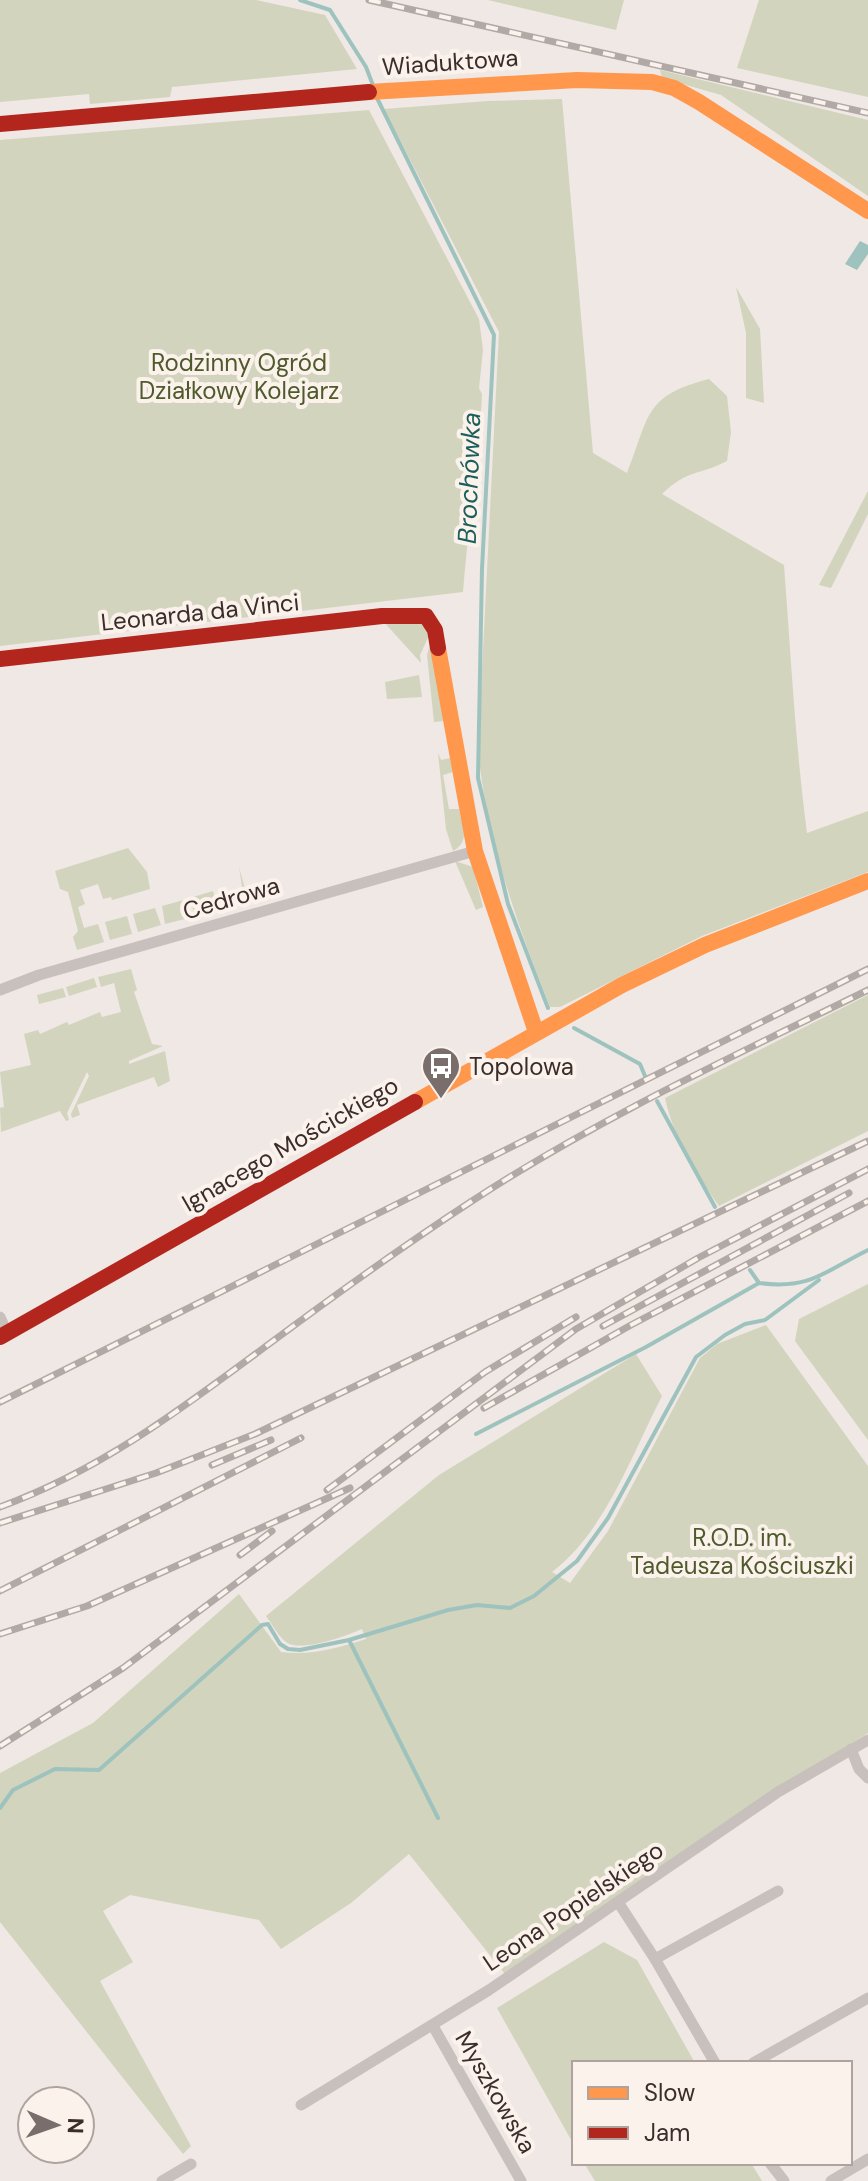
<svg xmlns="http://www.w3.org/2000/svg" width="868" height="2181" font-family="'DM Sans',sans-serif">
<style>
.green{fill:#d3d4bd}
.water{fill:#9ec3be}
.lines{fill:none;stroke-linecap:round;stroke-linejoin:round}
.stream{stroke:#9ec3be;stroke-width:4}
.street{stroke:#c8c0bc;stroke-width:11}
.slow{stroke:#ff974d;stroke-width:16}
.jam{stroke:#b3261e;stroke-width:16}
.rail-casing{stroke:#b0a9a6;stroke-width:7}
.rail{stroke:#fbf2ec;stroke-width:4;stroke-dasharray:12;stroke-linecap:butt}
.labels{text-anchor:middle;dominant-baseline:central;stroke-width:8;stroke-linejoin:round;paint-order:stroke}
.street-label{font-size:24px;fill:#3a2d2a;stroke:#fbf2ec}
.park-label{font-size:24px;fill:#4f5a2c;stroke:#fbf2ec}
.poi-label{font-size:24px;fill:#3a2d2a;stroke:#fbf2ec;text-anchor:start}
.water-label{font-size:26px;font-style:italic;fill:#1c5e5a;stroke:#fbf2ec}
</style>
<rect width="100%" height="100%" fill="#efe8e4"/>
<g class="green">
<path d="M0,0h256l69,15 32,54 -185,18 -2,10 -80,7 -1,-10 -89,8z"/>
<path d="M488,0h136l-8,30z"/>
<path d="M759,0h109v97l-131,-29z"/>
<path d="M660,70l208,50v76l-147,-101 -59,-17z"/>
<path d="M562,99l31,354 34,20c23,-57 16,-77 82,-94l18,17 4,36 -4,29c-29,15 -39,8 -65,33l122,71c7,90 11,179 23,268l61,-22v61l-166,64 -142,71h-10c-33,-84 -63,-166 -72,-257l21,-418 -115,-223 104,-8z"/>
<path d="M369,110l110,209 4,31 -4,38 3,6c-3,67 -14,131 -19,198l-463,54v-506z"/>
<path d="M736,287l24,42 4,74 -18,-5v-65z"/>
<path d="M868,491v23l-37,74 -12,-3z"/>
<path d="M418,619l12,14 -10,22 1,8 -38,-42z"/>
<path d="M431,641l13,80 -10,1 -7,-67z"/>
<path d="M419,675l3,22 -35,2 -2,-17z"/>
<path d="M438,753l3,7 9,-2 3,14 -10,3 6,34h10c3,17 12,32 -6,42l-7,-22z"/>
<path d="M128,848l19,24 3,17 -38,11 -1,-3 -8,2 -5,-15 -18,6 5,14 -7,3 6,21 14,-4 6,18 -27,8 -4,-13 5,-6 -10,-39 -8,-3 -5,-18z"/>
<path d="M455,861l18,6 10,40 -7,3z"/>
<path d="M239,867l9,33 -25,8 -4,-14 5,2 15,-5 3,-5z"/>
<path d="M213,891l5,18 -23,7 -5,-18z"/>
<path d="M184,900l5,18 -24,6 -3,-18z"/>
<path d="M155,908l6,17 -23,7 -5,-18z"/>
<path d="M127,916l5,18 -22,6 -5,-18z"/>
<path d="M131,969l6,21 -3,2 18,52 11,2 -34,15v3l36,-13 5,30 -12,6 -4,-10 -77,28 3,10 -8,3 -1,-4 18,-38 -2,-4 -20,41 2,7 -3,1 -6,-10 -59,21 -1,-24 4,-1 -4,-35 31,-7 -7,-31 14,-4 2,4 27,-12 2,3 31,-13 2,5 19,-5 -7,-29 -13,4 -3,-10z"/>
<path d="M94,978l3,9 -28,9 -3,-9z"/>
<path d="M63,988l3,9 -27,7 -2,-9z"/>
<path d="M868,995v136l-149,75c-23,-32 -46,-69 -54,-108z"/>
<path d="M868,1284v156l-73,-99 4,-22z"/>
<path d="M766,1325l102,141v267l-140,87 -223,154 -96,-120 -58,49 -70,46 -22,-29 -129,-25 -27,16 30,51 -33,19 91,165 -8,8 -183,-232v-149l93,-50 146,-129 42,58c29,4 57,-4 85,-13l-4,-10c-16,7 -61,24 -76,13 -8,-6 -14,-18 -20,-26l173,-141 197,-121 26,42c-30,58 -57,136 -110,176l18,11 38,-52 92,-173 17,-14z"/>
<path d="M604,1942l33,18 58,103h-121v82l-77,-137z"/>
<path d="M584,2163h167l11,18h-167z"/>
</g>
<path class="water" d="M860,241l8,4v9l-11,16 -12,-6z"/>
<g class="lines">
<g class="stream">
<path d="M300,0l30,10 36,57 8,21"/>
<path d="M376,96l118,239 -12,234 -4,209 30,126 40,104"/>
<path d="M574,1028l66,36 5,12"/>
<path d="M657,1101l58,106"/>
<path d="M750,1270l9,13c52,7 66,-12 109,-33"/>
<path d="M476,1434l170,-87 113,-64"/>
<path d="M349,1640l89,178"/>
<path d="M0,1808l13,-18 42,-21 44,1 163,-145 6,-1 12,20 8,5 12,1 49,-10 99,-30 29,-5 33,3 24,-12 43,-35 31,-43 88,-161 29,-22 20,-11 20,-4 54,-40"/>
</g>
<g class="street">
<path d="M0,990l39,-15 436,-124"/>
<path d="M0,1317l7,16"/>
<path d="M851,1749l8,20 9,9"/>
<path d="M618,1902l37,57 60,104"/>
<path d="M655,1959l123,-68"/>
<path d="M433,2026l88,155"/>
<path d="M753,2063l115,-65"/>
<path d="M301,2105l188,-115 289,-198 90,-52"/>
<path d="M770,2163l14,18"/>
<path d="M162,2181l29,-17"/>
<path d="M831,2181l37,-22"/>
</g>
<g class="slow">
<path d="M369,92l208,-12 75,2 22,6 25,14 169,109"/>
<path d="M438,648l37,203 61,181"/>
<path d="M415,1102l207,-117 83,-40 163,-64"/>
</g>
<g class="jam">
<path d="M0,124l369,-32"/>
<path d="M0,659l382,-43h44l9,14 3,18"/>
<path d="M0,1337l415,-235"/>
</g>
<defs>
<g id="rail">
<path d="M369,0l499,113"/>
<path d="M603,1326l246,-133"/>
<path d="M0,1402l868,-433"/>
<path d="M484,1408l147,-83 237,-124"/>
<path d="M212,1465l59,-25"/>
<path d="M327,1490l158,-118 91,-55"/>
<path d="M0,1507c103,-38 181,-98 269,-163 66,-49 134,-98 203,-143 125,-82 262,-145 396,-211"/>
<path d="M0,1523l156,-50 99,-39 613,-293"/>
<path d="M240,1555l32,-24"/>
<path d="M0,1591l301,-153"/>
<path d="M0,1634l87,-28 263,-118"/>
<path d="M0,1746l123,-78 453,-339 122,-71 170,-89"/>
</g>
</defs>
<use href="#rail" class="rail-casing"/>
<use href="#rail" class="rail"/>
</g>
<defs>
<symbol id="bus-pin" viewBox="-11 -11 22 30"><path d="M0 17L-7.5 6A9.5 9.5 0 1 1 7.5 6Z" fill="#796e6b" stroke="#fbf2ec"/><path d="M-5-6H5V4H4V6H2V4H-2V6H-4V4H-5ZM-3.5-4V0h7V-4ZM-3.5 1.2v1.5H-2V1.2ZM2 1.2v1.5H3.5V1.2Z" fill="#fff"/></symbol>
</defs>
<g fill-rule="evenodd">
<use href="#bus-pin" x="419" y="1044" width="44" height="60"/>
</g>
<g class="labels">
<g class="street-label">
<text transform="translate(450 62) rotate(-4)">Wiaduktowa</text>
<text transform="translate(200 612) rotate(-6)">Leonarda da Vinci</text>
<text transform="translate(231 898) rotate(-16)">Cedrowa</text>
<text transform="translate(290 1144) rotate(-30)">Ignacego Mościckiego</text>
<text transform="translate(573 1906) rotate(-34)">Leona Popielskiego</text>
<text transform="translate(496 2092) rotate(60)">Myszkowska</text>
</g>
<g class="park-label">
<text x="239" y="362">Rodzinny Ogród<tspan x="239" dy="28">Działkowy Kolejarz</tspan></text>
<text x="742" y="1537">R.O.D. im.<tspan x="742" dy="28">Tadeusza Kościuszki</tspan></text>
</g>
<g class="poi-label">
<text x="469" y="1066">Topolowa</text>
</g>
<g class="water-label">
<text transform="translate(469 478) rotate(-88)">Brochówka</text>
</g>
</g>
<rect x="572" y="2061" width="280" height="104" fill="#fbf2ec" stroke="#aea39e" stroke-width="2"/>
<rect x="588" y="2087" width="40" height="12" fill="#ff974d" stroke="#aea39e" stroke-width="2"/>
<text x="644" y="2101" font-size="24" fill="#3a2d2a">Slow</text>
<rect x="588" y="2127" width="40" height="12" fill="#b3261e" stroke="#aea39e" stroke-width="2"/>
<text x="644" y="2141" font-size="24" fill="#3a2d2a">Jam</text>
<g transform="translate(56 2125) rotate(92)"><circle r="38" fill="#fbf2ec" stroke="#aea39e" stroke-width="2"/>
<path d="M0-6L14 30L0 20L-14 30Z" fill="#796e6b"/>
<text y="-12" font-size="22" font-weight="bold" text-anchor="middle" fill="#3a2d2a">N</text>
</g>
</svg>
